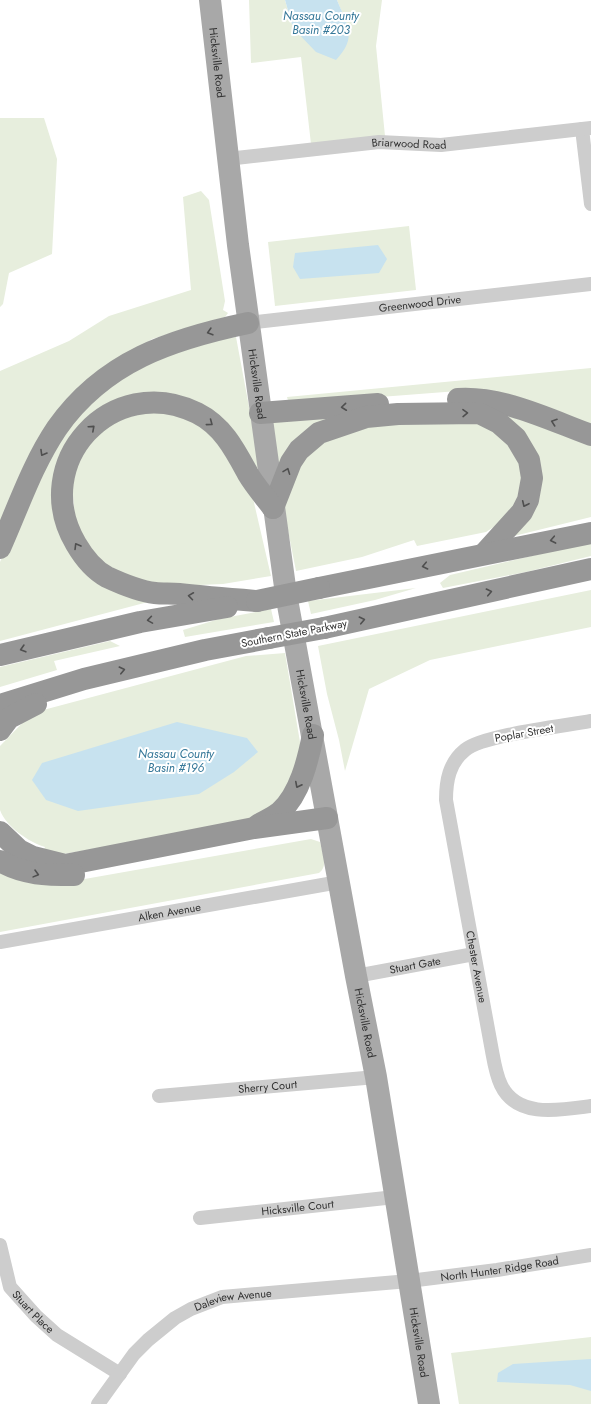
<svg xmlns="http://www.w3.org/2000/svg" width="591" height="1404" font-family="Jost,sans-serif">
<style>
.green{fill:#e7eedd}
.water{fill:#c7e2ef}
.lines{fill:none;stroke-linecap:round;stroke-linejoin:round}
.minor{stroke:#cdcdcd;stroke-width:14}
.primary{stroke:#a8a8a8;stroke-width:22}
.motorway{stroke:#979797;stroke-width:22}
.motorway-bridge{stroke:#979797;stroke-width:22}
.oneway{stroke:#4f4f4f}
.labels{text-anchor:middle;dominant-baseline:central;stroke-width:4;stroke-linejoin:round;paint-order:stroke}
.street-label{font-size:11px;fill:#303030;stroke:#fff}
.water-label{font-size:12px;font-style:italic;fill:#367899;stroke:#fff}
</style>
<rect width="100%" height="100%" fill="#fff"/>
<g class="green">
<path d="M249,0h36l8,28 57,4 -13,-32h45l-6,46 9,90 -74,8 -10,-87 -50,6z"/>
<path d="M0,118h44l13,41 -5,95 -43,19 -6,31 -3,3z"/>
<path d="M201,191l8,9 16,101 -2,9 5,3 -3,4 -73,22 -53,33 -99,154v-155l69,-30 40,-25 82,-26 -8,-93z"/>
<path d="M409,226l7,64 -141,16 -7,-64z"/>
<path d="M236,337l26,139 -24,-39 -83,-42 -89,54 1,92 81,61 -148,39v-79l31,-72 34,-65 29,-32 79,-46z"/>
<path d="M591,368v58l-120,-36 -182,14 -2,-7z"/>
<path d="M171,409l37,16 44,69 19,82 -48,8 -48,2 -43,-7 -31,-16 -25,-29 -5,-64 19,-34 37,-25z"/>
<path d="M508,411l83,29v77l-77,19 19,-32 -27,-88z"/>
<path d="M348,412l-58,31v5l-9,16 -3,-1 -6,-43z"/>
<path d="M464,418l42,15 16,29 2,27 -12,26 -26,17 -69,14 -3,-6 -52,17 -66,14 -13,-66 24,-56 50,-24z"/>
<path d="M591,542v14l-65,16 -83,16 -3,-5 10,-8z"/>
<path d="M416,588l-41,12 -64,14 -3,-13z"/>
<path d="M591,590v37l-161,33 -61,29 -24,82 -6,-31 -12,-46 -9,-48z"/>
<path d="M271,609l3,13 -89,15 -2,-7 36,-11z"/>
<path d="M110,641l10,5 -66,15 3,9 -57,17v-20z"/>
<path d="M285,653l16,95 -13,47 -40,27 -190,33 -15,-3 2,-5c-16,-5 -39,-20 -45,-37v-64l32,-33 214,-57z"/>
<path d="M311,839l9,3c2,10 9,24 -1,31l-319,59v-67l79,15z"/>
<path d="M591,1337v67h-132l-8,-51z"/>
</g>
<g class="water">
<path d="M285,0h52c10,25 21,37 -1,60l-20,-8 -23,-24z"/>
<path d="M378,245l9,14 -8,14 -79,6 -7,-12 2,-14z"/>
<path d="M177,722l70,16 11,14 -24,20 -35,22 -121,17 -32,-11 -14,-20 10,-17z"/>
<path d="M591,1359v32l-21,-6 -73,-3 1,-9 15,-9z"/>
</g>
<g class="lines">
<g class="minor">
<path d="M582,129l9,75"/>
<path id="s1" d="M227,159l152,-17 62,3 150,-17"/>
<path id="s2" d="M248,323l343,-39"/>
<path id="s3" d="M591,721c-27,5 -108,14 -126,29 -16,13 -19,31 -19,50l46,251c2,11 4,24 9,34 16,34 60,25 90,21"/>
<path id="s4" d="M0,942l339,-60"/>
<path id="s5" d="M356,976l118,-22"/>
<path id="s6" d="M159,1096l217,-19"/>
<path id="s7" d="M200,1218l195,-21"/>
<path id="s8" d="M0,1245l10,42 26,29 21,19 63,39"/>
<path id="s9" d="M98,1404l36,-50 14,-14 27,-22 16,-9 31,-12 187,-16 88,-11 94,-15"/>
</g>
<path class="primary" id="s10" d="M210,0l28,245 48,349 70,382 20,101 53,327"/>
<g class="motorway">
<path d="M458,399c44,-3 92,21 133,36"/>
<path d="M260,413l118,-9"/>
<path d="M273,508l18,-46 8,-12 20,-17 47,-16 32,-3 81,-1 20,10 17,15 13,22 3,18 -4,22 -6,12 -38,42"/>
<path d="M0,548c18,-40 32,-83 57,-120 47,-67 115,-89 191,-105"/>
<path d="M319,588l272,-55"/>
<path d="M257,601c-26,-2 -52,-4 -78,-7 -8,-1 -16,0 -24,-1 -17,-2 -33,-9 -48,-16 -13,-7 -24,-21 -31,-33 -48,-81 36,-173 121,-131 26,13 38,37 51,61 7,12 17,23 25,34"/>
<path d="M324,628l267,-59"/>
<path d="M0,655l140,-33 87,-15"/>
<path d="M0,705l84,-26 121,-29 64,-12"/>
<path d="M0,730l9,-12 27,-14"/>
<path d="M258,825c7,-4 16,-8 22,-13 20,-18 28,-52 33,-77"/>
<path d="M0,832l19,18 14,7 32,8 189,-37 73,-10"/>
<path d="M0,861c23,14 48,14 74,14"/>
</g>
<g class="motorway-bridge">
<path d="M257,601l62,-13"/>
<path d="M269,638l55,-10"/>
</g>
</g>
<defs><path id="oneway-chevron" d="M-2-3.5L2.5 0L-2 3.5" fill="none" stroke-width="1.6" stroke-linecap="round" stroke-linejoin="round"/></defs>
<g class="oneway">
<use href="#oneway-chevron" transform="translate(210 332) rotate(164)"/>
<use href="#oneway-chevron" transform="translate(344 407) rotate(174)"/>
<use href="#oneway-chevron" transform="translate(465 413) rotate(-1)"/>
<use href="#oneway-chevron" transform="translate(554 422) rotate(-161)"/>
<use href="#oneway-chevron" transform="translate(210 423) rotate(37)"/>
<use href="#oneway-chevron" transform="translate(92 428) rotate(-42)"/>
<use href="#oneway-chevron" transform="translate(43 453) rotate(120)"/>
<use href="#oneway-chevron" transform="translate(287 471) rotate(-69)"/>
<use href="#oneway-chevron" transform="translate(525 504) rotate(115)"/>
<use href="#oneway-chevron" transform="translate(553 540) rotate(169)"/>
<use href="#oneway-chevron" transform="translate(77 546) rotate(-121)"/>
<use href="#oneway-chevron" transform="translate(425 566) rotate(168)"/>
<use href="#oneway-chevron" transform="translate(489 592) rotate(-12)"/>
<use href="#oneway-chevron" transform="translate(191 596) rotate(-172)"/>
<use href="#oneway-chevron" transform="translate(150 620) rotate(171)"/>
<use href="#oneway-chevron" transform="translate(362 620) rotate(-12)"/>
<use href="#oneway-chevron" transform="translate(23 649) rotate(164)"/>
<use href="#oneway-chevron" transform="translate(122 670) rotate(-13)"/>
<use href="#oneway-chevron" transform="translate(298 785) rotate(117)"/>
<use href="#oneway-chevron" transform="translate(36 874) rotate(15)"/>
</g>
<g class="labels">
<g class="street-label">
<text stroke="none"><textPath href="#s10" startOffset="63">Hicksville Road</textPath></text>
<text stroke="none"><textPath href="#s1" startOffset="183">Briarwood Road</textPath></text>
<text stroke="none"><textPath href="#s2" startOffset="173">Greenwood Drive</textPath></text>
<text stroke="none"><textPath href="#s10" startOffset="387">Hicksville Road</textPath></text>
<text transform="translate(294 633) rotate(-11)">Southern State Parkway</text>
<text stroke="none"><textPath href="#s10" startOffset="711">Hicksville Road</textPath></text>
<text transform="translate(524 733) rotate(-10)">Poplar Street</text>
<text stroke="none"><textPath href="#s4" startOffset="172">Alken Avenue</textPath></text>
<text stroke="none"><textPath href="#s5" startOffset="60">Stuart Gate</textPath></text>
<text stroke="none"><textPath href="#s3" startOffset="355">Chester Avenue</textPath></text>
<text stroke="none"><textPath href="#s10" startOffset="1035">Hicksville Road</textPath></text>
<text stroke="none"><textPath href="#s6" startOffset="109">Sherry Court</textPath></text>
<text stroke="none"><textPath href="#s7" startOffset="98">Hicksville Court</textPath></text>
<text stroke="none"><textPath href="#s9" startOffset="447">North Hunter Ridge Road</textPath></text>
<text stroke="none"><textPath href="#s9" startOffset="178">Daleview Avenue</textPath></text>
<text stroke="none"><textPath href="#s8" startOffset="77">Stuart Place</textPath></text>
<text stroke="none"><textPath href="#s10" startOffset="1359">Hicksville Road</textPath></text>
</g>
<g class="water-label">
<text x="321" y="16">Nassau County<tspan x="321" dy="14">Basin #203</tspan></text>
<text x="176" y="754">Nassau County<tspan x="176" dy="14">Basin #196</tspan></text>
</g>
</g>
</svg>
